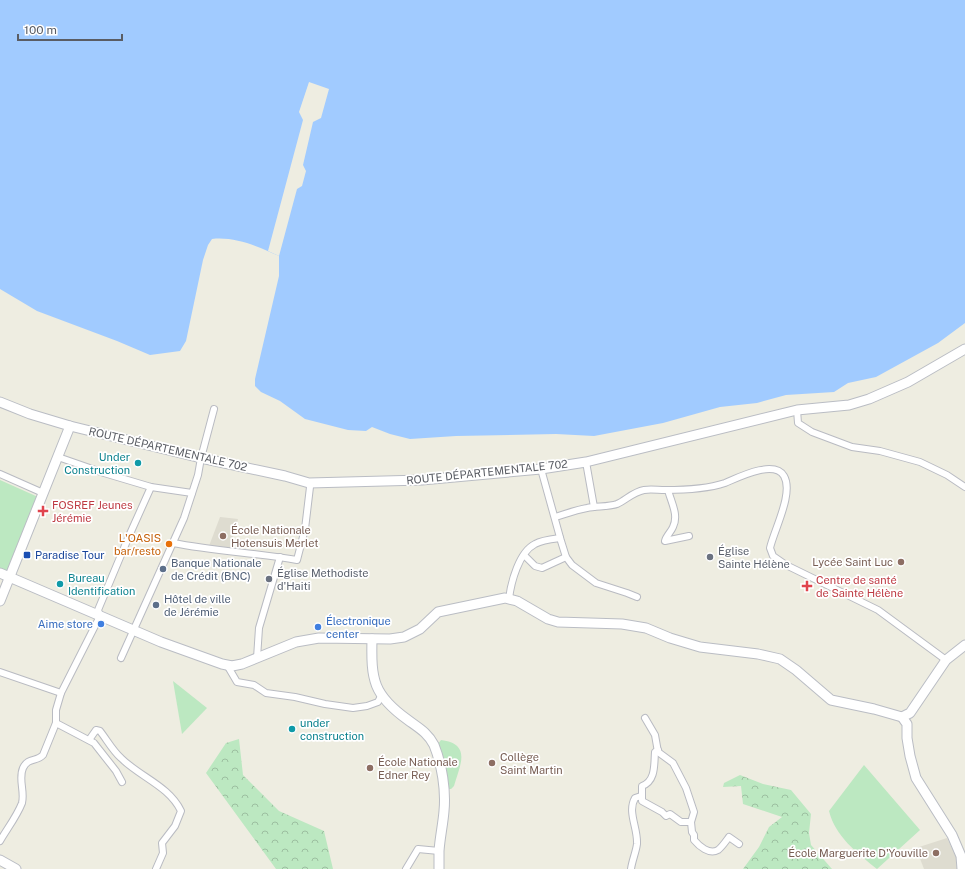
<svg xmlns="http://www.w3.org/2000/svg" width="965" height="869" font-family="'Public Sans',sans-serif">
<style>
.education{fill:#dedcd0}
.forest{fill:url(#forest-crowns)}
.green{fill:#bce8c1}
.water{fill:#a1cbff}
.pier{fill:#eeede1}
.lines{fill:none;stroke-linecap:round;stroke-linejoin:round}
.street-casing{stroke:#b9bbc2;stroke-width:8}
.secondary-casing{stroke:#babdc4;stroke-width:11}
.street{stroke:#fff;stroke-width:6}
.secondary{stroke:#fff;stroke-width:9}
.culture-dot{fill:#0f9aa8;stroke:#fff;stroke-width:1.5}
.health-dot{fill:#e0444e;stroke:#fff;stroke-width:1.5}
.education-dot{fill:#8d6e63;stroke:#fff;stroke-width:1.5}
.food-dot{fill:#e8710a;stroke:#fff;stroke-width:1.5}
.transit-dot{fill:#1a4fb4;stroke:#fff;stroke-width:1.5}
.worship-dot{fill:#6b7280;stroke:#fff;stroke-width:1.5}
.service-dot{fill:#5c6f8a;stroke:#fff;stroke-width:1.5}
.shop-dot{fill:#3f7fe0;stroke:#fff;stroke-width:1.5}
.labels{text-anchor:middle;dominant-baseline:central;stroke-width:3.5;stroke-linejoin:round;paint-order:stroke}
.street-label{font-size:11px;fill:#5a5d64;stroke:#fff}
.culture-label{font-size:11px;fill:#0d838f;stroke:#fff;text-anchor:start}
.health-label{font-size:11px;fill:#be3a42;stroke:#fff;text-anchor:start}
.education-label{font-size:11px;fill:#785e54;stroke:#fff;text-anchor:start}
.food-label{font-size:11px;fill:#c56008;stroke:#fff;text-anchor:end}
.worship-label{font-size:11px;fill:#5b616d;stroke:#fff;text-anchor:start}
.transit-label{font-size:11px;fill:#164399;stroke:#fff;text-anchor:start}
.service-label{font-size:11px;fill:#4e5e75;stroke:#fff;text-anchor:start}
.shop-label{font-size:11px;fill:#366cbe;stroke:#fff;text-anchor:start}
</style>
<defs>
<pattern id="forest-crowns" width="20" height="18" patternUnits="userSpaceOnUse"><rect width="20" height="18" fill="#bce8c1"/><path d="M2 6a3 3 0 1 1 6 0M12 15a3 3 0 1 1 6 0" fill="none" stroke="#9cbfa0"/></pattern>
</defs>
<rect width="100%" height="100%" fill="#eeede1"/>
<g class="education">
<path d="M220,517l18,2 -2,7 -2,1 -2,21 -23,-2z"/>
<path d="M947,838l9,19 1,12h-33l-8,-21z"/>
</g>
<g class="forest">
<path d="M239,739l4,36 36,36 45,20 9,38h-57l-70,-96 20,-30z"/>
<path d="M740,775l23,9 28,6 20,24 -2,19 2,12 21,24h-89l16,-22 10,-20 13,-10 -39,-13 -2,-18 -18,1 1,-4z"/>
</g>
<g class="green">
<path d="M0,480l38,17 -30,75 -8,-3z"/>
<path d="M173,681l34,27 -25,26z"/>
<path d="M441,740c31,4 19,25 13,46l-3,3h-3l-10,-45z"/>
<path d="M864,765l56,65 -43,39c-20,-16 -42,-33 -48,-58z"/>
</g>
<path class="water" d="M0,0h965v323l-27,20 -62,34 -28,6 -14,9 -48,3 -29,8 -37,4 -57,16 -69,13 -38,-2 -100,2 -46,3 -20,-5 -18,-7 -6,4 -18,-1 -43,-11 -25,-18 -19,-9 -6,-6v-7l24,-103v-20c-19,-9 -45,-20 -67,-17l-4,6 -5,15 -17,81 -6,10 -30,4 -33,-14 -80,-30 -37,-22z"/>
<path class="pier" d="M309,82l20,7 -8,29 -8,4 -10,43 3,6 -4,15 -5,3 -18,67 -11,-5 35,-131 -4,-8z"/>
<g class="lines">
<defs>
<g id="street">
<path d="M797,410l1,13 14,9 40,15 28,4 40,11 27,13 18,12"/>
<path d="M58,457l46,16 47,14 41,6"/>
<path d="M586,462l8,45"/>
<path d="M541,469l20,72 5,16 6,8 24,18 31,10 10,4"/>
<path d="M0,474l43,19"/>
<path d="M668,490c3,12 11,25 5,37 -2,5 -7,9 -8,14l24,-5"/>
<path d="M555,517c10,-3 21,-7 32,-9 9,-2 22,-1 30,-4 9,-4 16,-12 27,-14 6,-1 14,0 21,0 19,0 42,-1 60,-7 12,-5 49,-24 59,-7 10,17 -10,54 -14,72l3,8 13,9 92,45 68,50"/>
<path d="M173,543c41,8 83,10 124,17l8,-31 5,-42 -1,-4"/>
<path d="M524,555l11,11 7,2 24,-11"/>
<path d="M509,599c2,-17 10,-47 26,-55 7,-4 17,-5 25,-6"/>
<path d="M121,658l63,-140 14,-43 3,-17 13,-49"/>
<path d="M257,658l2,-30 21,-71"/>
<path d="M227,665l10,17 17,3 12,8 29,4 30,7 28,4 14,-2 11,-4 4,-8"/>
<path d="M0,672l61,21"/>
<path d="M645,718l10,17 3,17 15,11 13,25 8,24 -3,10 1,10 2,3v5c5,6 15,15 24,10 4,-3 8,-9 11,-13l10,7"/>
<path d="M56,723l38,20 22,28 6,11"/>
<path d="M89,740l7,-10 4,1c7,9 13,20 21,27 19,19 48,28 60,53l-6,15 -13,17 1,10 -7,16"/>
<path d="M658,750l-3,2c-1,12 1,29 -13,34v15l20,11 4,4 4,-2 11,8h10"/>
<path d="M0,841c7,-12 17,-25 22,-38 3,-12 -4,-24 1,-35 5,-11 14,-6 20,-13l13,-32v-13l5,-17 39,-77 -2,-6 31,-74 22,-49"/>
<path d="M406,869l12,-20 21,2"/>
<path d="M631,869c1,-8 5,-17 6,-25 1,-16 -10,-32 -2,-46l6,-2"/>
</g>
<g id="secondary">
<path d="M0,402l30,12 40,12 131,32 84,18 24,7 113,-3 119,-11 45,-7 211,-52 52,-5 20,-6 39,-17 57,-33"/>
<path d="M0,573l161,69 61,22 10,2 10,-2 54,-22 23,-4 71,1 14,-2 16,-8 18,-17 67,-14 12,3 31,18 10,3 64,2 24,4 24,10 30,9 58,7 22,5 16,11 35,30 43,9 28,8 5,7v14l3,18 6,22 36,57 9,21 1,13"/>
<path d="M0,601l70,-175"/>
<path d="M372,639c-1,41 1,56 36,81 11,8 20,13 26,25 8,20 12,45 10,66 -1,13 -4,26 -5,40 0,6 0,12 0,18"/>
<path d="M902,717l8,-4 36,-53 19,-15"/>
<path d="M0,860l16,9"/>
</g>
</defs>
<use href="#street" class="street-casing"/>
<use href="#secondary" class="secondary-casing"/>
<use href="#street" class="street"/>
<use href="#secondary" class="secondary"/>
</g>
<g class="culture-dot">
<circle cx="138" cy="463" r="4"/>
<circle cx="60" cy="584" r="4"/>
<circle cx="292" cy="729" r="4"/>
</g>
<g class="health-dot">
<path d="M41 505h4v4h4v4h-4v4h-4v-4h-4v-4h4z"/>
<path d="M805 580h4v4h4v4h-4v4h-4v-4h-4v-4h4z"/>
</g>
<g class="education-dot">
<circle cx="223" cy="536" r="4"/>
<circle cx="901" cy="562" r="4"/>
<circle cx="492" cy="763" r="4"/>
<circle cx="370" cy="768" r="4"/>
<circle cx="936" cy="853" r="4"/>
</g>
<circle class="food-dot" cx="169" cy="544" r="4"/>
<rect class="transit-dot" x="23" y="551" width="8" height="8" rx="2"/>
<g class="worship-dot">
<circle cx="710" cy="557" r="4"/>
<circle cx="269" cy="579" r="4"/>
</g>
<g class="service-dot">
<circle cx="163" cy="569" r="4"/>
<circle cx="156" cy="605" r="4"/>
</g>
<g class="shop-dot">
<circle cx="101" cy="624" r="4"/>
<circle cx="318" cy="627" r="4"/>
</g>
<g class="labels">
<g class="street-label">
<text transform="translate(168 449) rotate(13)">ROUTE DÉPARTEMENTALE 702</text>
<text transform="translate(487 472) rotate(-6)">ROUTE DÉPARTEMENTALE 702</text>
</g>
<g class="culture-label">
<text x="130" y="457" text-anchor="end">Under<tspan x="130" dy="13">Construction</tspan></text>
<text x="68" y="578">Bureau<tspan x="68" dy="13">Identification</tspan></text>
<text x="300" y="723">under<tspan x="300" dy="13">construction</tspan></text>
</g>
<g class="health-label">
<text x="52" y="505">FOSREF Jeunes<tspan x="52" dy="13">Jérémie</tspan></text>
<text x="816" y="580">Centre de santé<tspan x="816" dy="13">de Sainte Hélène</tspan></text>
</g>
<g class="education-label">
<text x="231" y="530">École Nationale<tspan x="231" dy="13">Hotensuis Merlet</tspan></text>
<text x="893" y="562" text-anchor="end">Lycée Saint Luc</text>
<text x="500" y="757">Collège<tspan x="500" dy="13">Saint Martin</tspan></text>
<text x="378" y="762">École Nationale<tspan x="378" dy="13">Edner Rey</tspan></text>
<text x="928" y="853" text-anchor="end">École Marguerite D'Youville</text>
</g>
<g class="food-label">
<text x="161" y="538">L'OASIS<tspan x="161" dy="13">bar/resto</tspan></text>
</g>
<g class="worship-label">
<text x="718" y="551">Église<tspan x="718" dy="13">Sainte Hélène</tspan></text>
<text x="277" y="573">Église Methodiste<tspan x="277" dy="13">d'Haiti</tspan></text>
</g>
<g class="transit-label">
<text x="35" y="555">Paradise Tour</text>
</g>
<g class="service-label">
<text x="171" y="563">Banque Nationale<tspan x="171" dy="13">de Crédit (BNC)</tspan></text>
<text x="164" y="599">Hôtel de ville<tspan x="164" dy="13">de Jérémie</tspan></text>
</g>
<g class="shop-label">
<text x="326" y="621">Électronique<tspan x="326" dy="13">center</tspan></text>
<text x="93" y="624" text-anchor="end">Aime store</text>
</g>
</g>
<path d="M18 34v6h104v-6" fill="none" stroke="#5a5d64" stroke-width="2"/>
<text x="24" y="34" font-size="12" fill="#5a5d64" stroke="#ffffff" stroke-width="3" paint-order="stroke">100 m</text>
</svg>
